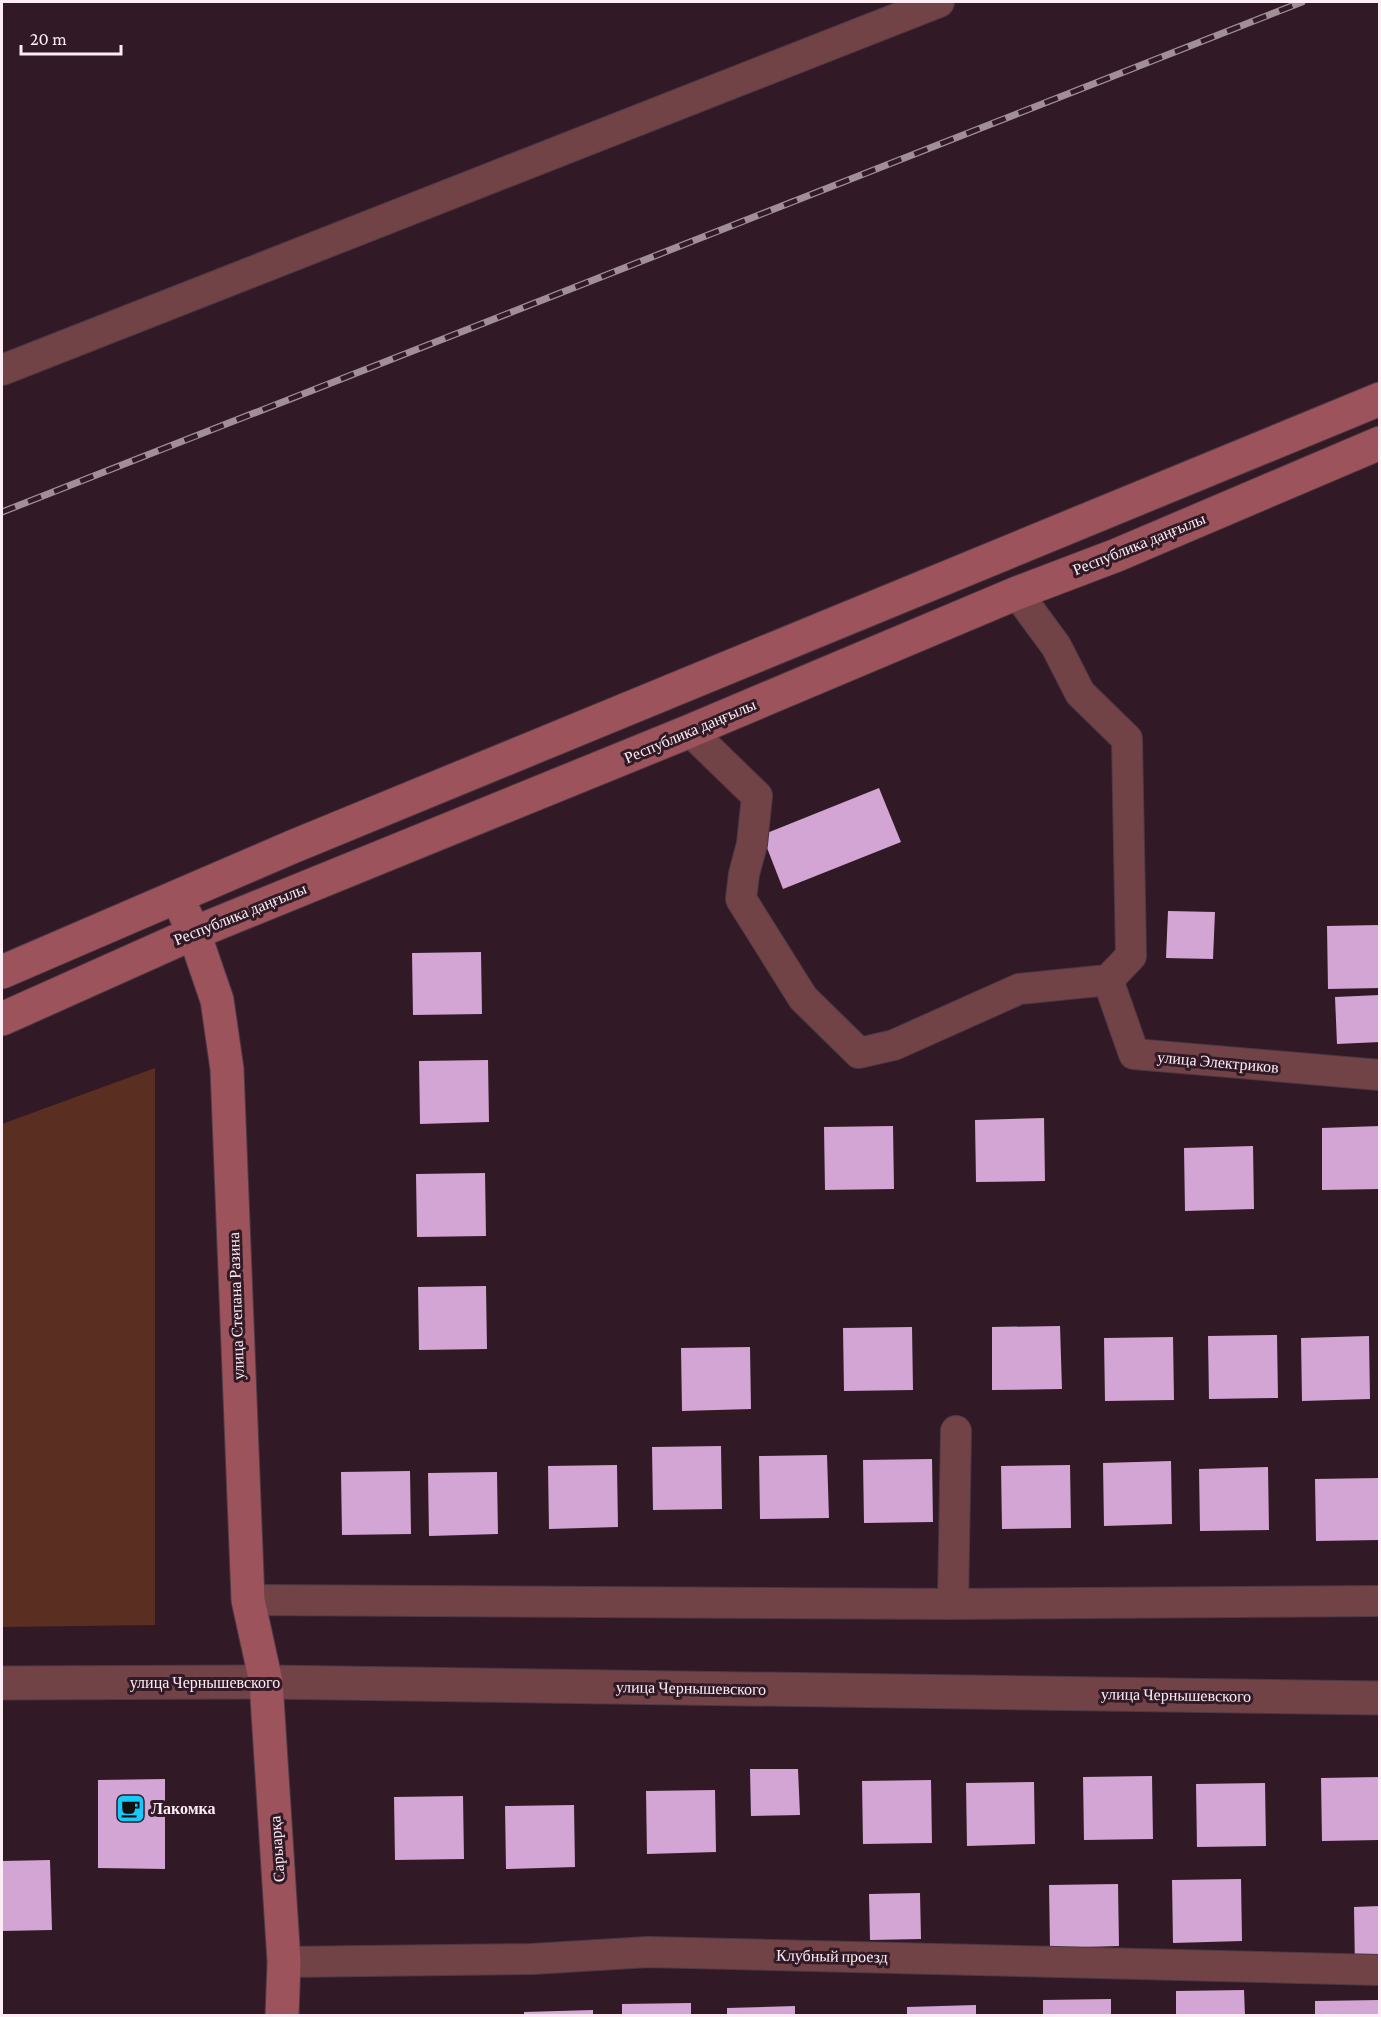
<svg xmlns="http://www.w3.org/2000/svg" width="1381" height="2017" font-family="'Crimson Pro',serif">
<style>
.green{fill:#5a2f21}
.building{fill:#d2a5d4}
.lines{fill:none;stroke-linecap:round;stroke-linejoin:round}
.minor-casing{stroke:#4e3843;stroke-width:32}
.tertiary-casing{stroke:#4e3843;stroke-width:35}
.secondary-casing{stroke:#4e3843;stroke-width:35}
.minor{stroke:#714347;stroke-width:30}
.tertiary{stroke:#714347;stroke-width:33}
.secondary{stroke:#9c535b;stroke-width:33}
.rail-casing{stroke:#a28e97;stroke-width:7}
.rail{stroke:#311a26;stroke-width:4.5;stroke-dasharray:14;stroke-linecap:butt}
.labels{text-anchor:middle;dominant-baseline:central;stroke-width:6;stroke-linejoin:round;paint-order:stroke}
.street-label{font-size:16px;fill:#feedf4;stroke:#311a26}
.poi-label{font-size:16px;font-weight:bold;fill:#feedf4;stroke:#311a26;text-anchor:start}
</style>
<rect width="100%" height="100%" fill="#311a26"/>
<path class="green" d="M155,1068v557l-153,2v-503z"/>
<g class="building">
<path d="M879,788l22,54 -118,47 -21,-54z"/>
<path d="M1168,911l47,1 -2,47 -47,-1z"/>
<path d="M1380,925v63l-52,1 -1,-63z"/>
<path d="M481,952l1,62 -69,1 -1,-62z"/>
<path d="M1380,995v47l-43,2 -2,-47z"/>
<path d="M488,1060l1,62 -69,2 -1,-63z"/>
<path d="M1044,1118l1,63 -69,1 -1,-62z"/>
<path d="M893,1126l1,63 -69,1 -1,-63z"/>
<path d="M1380,1126v63l-58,1v-62z"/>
<path d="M1253,1146l1,63 -69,2 -1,-63z"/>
<path d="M485,1173l1,63 -69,1 -1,-63z"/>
<path d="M486,1286l1,63 -68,1 -1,-63z"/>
<path d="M1060,1326l2,63 -70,1v-63z"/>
<path d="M912,1327l1,63 -69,1 -1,-63z"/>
<path d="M1277,1335l1,63 -69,1 -1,-63z"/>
<path d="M1369,1336l1,63 -68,2 -1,-63z"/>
<path d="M1173,1337l1,63 -69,1 -1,-63z"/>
<path d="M750,1347l1,62 -69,2 -1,-63z"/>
<path d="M721,1446l1,63 -69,1 -1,-63z"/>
<path d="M827,1455l2,63 -69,1 -1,-63z"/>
<path d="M932,1459l1,63 -69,1 -1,-63z"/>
<path d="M1171,1461l1,63 -68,2 -1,-63z"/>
<path d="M617,1465l1,62 -69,2 -1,-63z"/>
<path d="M1070,1465l1,63 -69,1 -1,-63z"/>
<path d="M1268,1467l1,63 -69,1 -1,-62z"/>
<path d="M410,1471l1,63 -69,1 -1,-63z"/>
<path d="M497,1472l1,62 -69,2 -1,-63z"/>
<path d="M1380,1478v62l-64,1 -1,-62z"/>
<path d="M750,1769h48l2,46 -49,1z"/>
<path d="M1152,1776l1,63 -69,1 -1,-63z"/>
<path d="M1380,1777v63l-58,1 -1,-63z"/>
<path d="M165,1779v90l-67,-1v-88z"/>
<path d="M931,1780l1,63 -69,1 -1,-63z"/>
<path d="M1034,1782l1,62 -68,2 -1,-63z"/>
<path d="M1265,1783l1,63 -69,1 -1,-63z"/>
<path d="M715,1790l1,62 -69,2 -1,-63z"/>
<path d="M463,1796l1,63 -69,1 -1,-63z"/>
<path d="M574,1805l1,62 -69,2 -1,-63z"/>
<path d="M50,1860l2,70 -50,1v-70z"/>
<path d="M1241,1879l1,62 -69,2 -1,-63z"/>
<path d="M1118,1884l1,62 -69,2 -1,-63z"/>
<path d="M920,1893l1,46 -51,1 -1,-46z"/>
<path d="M1380,1906v63l-25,1 -1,-63z"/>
<path d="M1244,1990l1,26h-69v-25z"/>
<path d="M1111,1999v17h-68v-16z"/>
<path d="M1380,2000v16h-65v-15z"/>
<path d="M691,2003v13h-69v-12z"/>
<path d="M976,2005v11h-69v-9z"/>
<path d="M795,2006v10h-68v-8z"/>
<path d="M593,2010v6h-69v-4z"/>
</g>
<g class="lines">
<defs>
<g id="minor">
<path d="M2,370l937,-368"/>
<path d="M690,731l67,65 -5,48 -8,30 -3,25 62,99 56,55 35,-8 125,-56 89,-9 23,-24 -4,-217 -47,-46 -24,-47 -39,-53"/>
<path d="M1108,980l26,74 246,21"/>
<path d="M248,1600l705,4 427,-3"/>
<path d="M953,1604l3,-173"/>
<path d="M284,1962l248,-3 116,-7 732,18"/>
</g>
<path id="tertiary" d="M2,1683l264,-1 1114,16"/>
<g id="secondary">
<path d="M185,914l9,19 23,67 10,69 21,531 18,82 18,280 -2,54"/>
<path d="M2,972l290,-125 1088,-448"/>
<path d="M2,1019l192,-86 496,-202 327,-138 100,-38 263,-112"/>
</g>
</defs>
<use href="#minor" class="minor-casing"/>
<use href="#tertiary" class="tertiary-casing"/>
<use href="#secondary" class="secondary-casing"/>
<use href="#minor" class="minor"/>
<use href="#tertiary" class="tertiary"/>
<use href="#secondary" class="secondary"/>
<defs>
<path id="rail" d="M2,512l1300,-510"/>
</defs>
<use href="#rail" class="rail-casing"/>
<use href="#rail" class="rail"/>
</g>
<defs>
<symbol id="cafe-square" viewBox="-11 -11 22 22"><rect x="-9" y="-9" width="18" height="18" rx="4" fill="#17cafb" stroke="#311a26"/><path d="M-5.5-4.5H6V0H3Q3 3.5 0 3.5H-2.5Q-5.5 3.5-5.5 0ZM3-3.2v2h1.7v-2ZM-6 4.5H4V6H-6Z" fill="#111"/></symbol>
</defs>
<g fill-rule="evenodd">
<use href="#cafe-square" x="114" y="1792" width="33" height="33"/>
</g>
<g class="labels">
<g class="street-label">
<text transform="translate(1139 544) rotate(-22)">Республика даңғылы</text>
<text transform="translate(690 731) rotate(-23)">Республика даңғылы</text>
<text transform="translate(240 914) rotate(-22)">Республика даңғылы</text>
<text transform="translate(1218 1062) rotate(5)">улица Электриков</text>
<text transform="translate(236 1306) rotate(-92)">улица Степана Разина</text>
<text x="205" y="1682">улица Чернышевского</text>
<text transform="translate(691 1688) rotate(1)">улица Чернышевского</text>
<text transform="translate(1176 1695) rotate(1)">улица Чернышевского</text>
<text transform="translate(277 1849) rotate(-94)">Сарыарқа</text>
<text transform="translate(832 1956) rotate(1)">Клубный проезд</text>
</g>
<g class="poi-label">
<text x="151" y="1808">Лакомка</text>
</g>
</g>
<rect width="1381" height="2017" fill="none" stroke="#feedf4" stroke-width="6"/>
<path d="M21 45v9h100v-9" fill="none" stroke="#feedf4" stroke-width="3"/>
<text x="30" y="45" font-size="18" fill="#feedf4" stroke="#311a26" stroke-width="4.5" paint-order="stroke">20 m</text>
</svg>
